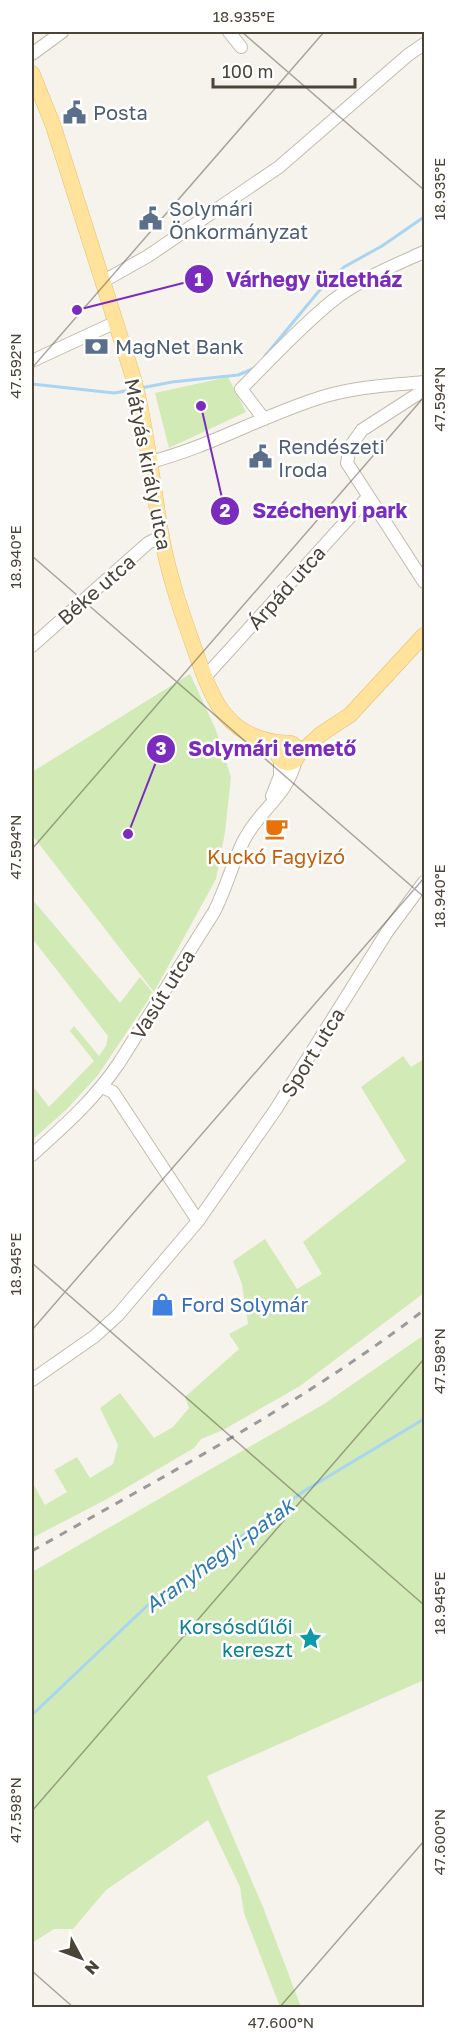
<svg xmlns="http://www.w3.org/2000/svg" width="456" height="2039" font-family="'Golos Text',sans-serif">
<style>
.green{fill:#d2eab5}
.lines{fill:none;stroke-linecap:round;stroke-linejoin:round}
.stream{stroke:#a9d4f2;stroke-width:3}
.minor-casing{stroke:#c2bbae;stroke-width:14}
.major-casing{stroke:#e6c16a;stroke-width:16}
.minor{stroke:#fff;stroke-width:12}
.major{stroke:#ffe39c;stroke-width:15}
.rail{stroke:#9a9a9a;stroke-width:3;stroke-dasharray:8 8;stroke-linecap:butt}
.ticks{fill:none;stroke:#4b4439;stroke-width:1.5;stroke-opacity:0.45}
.labels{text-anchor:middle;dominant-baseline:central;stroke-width:5;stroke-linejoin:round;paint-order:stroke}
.service-label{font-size:20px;fill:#4e5e75;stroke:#fff;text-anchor:start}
.street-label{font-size:20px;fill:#4b4439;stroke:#fff}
.food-label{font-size:20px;fill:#c56008;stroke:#fff}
.shop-label{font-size:20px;fill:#366cbe;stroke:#fff;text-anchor:start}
.culture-label{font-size:20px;fill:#0d838f;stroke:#fff;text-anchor:end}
.water-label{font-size:21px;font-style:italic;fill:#2e7ab2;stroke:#fff}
.leader{fill:none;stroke:#7b2cbf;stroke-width:2}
.callout-dot{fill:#7b2cbf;stroke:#fff;stroke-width:2}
.mark-label{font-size:18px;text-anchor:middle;font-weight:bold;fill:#fff}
.callout-label{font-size:21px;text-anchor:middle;font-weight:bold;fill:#7b2cbf;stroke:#fff;stroke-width:5;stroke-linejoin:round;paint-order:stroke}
.neatline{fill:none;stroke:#4b4439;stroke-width:2}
.ticks-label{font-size:15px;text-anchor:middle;fill:#4b4439}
</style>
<rect width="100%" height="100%" fill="#f6f3ec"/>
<g class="green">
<path d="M228,377l18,35 -77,36 -14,-55z"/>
<path d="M190,674l26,56 15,47 -6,55 -9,47 -62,113 -122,-157v-63z"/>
<path d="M32,899l88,104 20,-26 13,16 -55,82 -32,35 -34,30v-55l17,22 45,-46 -24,-30 4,-5 25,30 7,-10 2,-10 -76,-98z"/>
<path d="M403,1056l8,11 13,-8v234l-124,93 -77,44 -22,9 -7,9 -87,51 -75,39v-56l13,23 22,-13 -13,-22 23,-13 13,21 23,-14 5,-19 -18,-37 20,-15 34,45 19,-11 16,-19 -4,-11 54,-48 -10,-15 19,-10 -6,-40 -9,-23 32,-22 32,50 25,-15 -19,-32 103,-81 -45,-74z"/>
<path d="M424,1335v345l-217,96 56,131 38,100h-21l-36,-94 -4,-26 -32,-67 -102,70 -33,39h-19l-22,14v-371l292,-168z"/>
</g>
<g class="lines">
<g class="stream">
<path d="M265,356l54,-65 25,-24 38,-21 42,-29"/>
<path d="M32,384l82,9 17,-3"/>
<path d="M141,388l31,-6 66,-7 17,-7"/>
<path d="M32,1715l118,-112 154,-112 120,-72"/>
</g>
<defs>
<g id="minor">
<path d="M229,32l12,15"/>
<path d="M32,54l30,-22"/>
<path d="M102,282l46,-26 131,-89 129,-112 16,-11"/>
<path d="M32,361l82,-38"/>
<path d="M424,390l-62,40 -12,17 -3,16 77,119"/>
<path d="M264,419l-23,-30c30,-30 58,-61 90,-87 27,-22 62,-36 93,-50"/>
<path d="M150,462c59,-15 112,-46 169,-64 34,-11 70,-13 105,-16"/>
<path d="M32,646l116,-103 14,-7"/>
<path d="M205,677l163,-180"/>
<path d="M272,796l8,-20v-18"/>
<path d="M102,1087l11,5 85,129"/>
<path d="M32,1155c33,-30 62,-55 87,-92l95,-151c12,-23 18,-48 29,-70 16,-33 44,-44 53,-83"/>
<path d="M32,1380l63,-44 23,-21 80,-94 78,-112 111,-177 37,-50"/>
</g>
<g id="major">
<path d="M32,73l21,52 81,255c13,50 18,102 27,153 7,41 21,81 35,120 8,22 16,48 32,65 14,16 37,24 58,25"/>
<circle cx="288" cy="753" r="10"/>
<path d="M298,755l23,-21 29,-19 74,-80"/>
</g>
</defs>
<use href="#minor" class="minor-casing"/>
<use href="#major" class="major-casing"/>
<use href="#minor" class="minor"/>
<use href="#major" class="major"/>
<path class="rail" d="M32,1551c133,-76 270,-147 392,-241"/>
</g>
<path class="ticks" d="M242,32l182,158M32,368l292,-336M32,556l392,341M32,849l392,-452M32,1263l392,342M32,1330l392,-452M32,1811l392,-452M32,1971l42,37M279,2008l145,-167"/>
<defs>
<symbol id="civic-bare" viewBox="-9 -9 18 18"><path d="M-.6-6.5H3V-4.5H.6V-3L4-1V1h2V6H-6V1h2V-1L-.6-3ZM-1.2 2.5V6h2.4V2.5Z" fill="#5c6f8a" stroke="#fff" stroke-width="2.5" paint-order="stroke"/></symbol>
<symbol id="bank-bare" viewBox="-9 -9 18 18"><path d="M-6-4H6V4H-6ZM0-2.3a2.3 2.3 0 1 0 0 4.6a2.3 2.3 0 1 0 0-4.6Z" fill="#5c6f8a" stroke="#fff" stroke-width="2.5" paint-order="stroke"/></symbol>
<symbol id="cafe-bare" viewBox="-9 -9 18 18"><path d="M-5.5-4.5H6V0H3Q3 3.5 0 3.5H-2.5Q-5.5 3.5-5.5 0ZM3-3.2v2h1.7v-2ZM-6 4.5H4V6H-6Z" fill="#e8710a" stroke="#fff" stroke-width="2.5" paint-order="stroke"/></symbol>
<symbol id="shop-bare" viewBox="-9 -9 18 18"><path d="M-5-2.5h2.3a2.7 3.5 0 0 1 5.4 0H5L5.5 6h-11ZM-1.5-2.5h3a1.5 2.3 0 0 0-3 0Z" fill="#3f7fe0" stroke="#fff" stroke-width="2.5" paint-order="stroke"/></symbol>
<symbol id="sight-bare" viewBox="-9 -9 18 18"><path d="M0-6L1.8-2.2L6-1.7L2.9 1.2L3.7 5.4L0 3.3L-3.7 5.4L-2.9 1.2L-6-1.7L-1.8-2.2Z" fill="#0f9aa8" stroke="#fff" stroke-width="2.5" paint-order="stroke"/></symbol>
</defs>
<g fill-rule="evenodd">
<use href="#civic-bare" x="58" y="96" width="33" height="33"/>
<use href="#civic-bare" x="134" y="202" width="33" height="33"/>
<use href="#bank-bare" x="80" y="330" width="33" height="33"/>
<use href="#civic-bare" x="244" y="440" width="33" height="33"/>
<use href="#cafe-bare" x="260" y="812" width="33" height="33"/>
<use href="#shop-bare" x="146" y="1288" width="33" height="33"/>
<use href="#sight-bare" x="294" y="1622" width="33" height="33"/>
</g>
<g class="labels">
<g class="service-label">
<text x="93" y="112">Posta</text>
<text x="169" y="208">Solymári<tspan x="169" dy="23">Önkormányzat</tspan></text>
<text x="115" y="346">MagNet Bank</text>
<text x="278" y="446">Rendészeti<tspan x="278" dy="23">Iroda</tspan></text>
</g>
<g class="street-label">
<text transform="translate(149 464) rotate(79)">Mátyás király utca</text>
<text transform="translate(286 587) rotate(-48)">Árpád utca</text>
<text transform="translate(96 589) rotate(-41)">Béke utca</text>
<text transform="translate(162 994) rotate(-58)">Vasút utca</text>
<text transform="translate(312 1052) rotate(-58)">Sport utca</text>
</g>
<g class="food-label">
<text x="276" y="856">Kuckó Fagyizó</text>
</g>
<g class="shop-label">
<text x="181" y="1304">Ford Solymár</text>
</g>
<g class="culture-label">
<text x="293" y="1626">Korsósdűlői<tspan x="293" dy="23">kereszt</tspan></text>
</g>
<g class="water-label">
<text transform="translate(219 1555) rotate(-36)">Aranyhegyi-patak</text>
</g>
</g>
<path class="leader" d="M77 310L199 279M201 406L225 511M128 834L161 749"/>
<g class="callout-dot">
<circle cx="77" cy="310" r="6"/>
<circle cx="201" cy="406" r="6"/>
<circle cx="128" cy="834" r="6"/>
<circle cx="199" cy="279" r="15"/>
<circle cx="225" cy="511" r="15"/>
<circle cx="161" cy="749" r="15"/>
</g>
<g class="mark-label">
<text x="199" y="286">1</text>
<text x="225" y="517">2</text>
<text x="161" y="755">3</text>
</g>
<g class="callout-label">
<text x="314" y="287">Várhegy üzletház</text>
<text x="330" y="518">Széchenyi park</text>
<text x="272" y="756">Solymári temető</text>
</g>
<rect width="456" height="2039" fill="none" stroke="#ffffff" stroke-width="66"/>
<g transform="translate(81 1958) rotate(131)" stroke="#ffffff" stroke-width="4.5" paint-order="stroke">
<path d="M0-4.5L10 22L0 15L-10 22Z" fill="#4b4439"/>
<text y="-9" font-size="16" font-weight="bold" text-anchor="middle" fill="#4b4439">N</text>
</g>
<path d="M213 78v9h142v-9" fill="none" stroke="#4b4439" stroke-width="3"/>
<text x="222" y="78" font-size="18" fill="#4b4439" stroke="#ffffff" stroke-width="4.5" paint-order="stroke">100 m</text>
<rect x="33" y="33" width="390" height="1973" class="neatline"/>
<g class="ticks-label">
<text x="244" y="22">18.935°E</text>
<text transform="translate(440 189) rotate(-90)" y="5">18.935°E</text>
<text transform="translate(16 366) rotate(-90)" y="5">47.592°N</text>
<text transform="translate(440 399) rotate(-90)" y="5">47.594°N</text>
<text transform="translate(16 557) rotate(-90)" y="5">18.940°E</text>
<text transform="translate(16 847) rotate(-90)" y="5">47.594°N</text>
<text transform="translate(440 896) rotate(-90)" y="5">18.940°E</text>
<text transform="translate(16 1264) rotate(-90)" y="5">18.945°E</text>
<text transform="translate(440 1361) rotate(-90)" y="5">47.598°N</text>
<text transform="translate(440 1603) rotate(-90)" y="5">18.945°E</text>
<text transform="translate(16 1810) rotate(-90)" y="5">47.598°N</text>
<text transform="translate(440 1842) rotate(-90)" y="5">47.600°N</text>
<text x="281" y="2028">47.600°N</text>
</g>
</svg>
